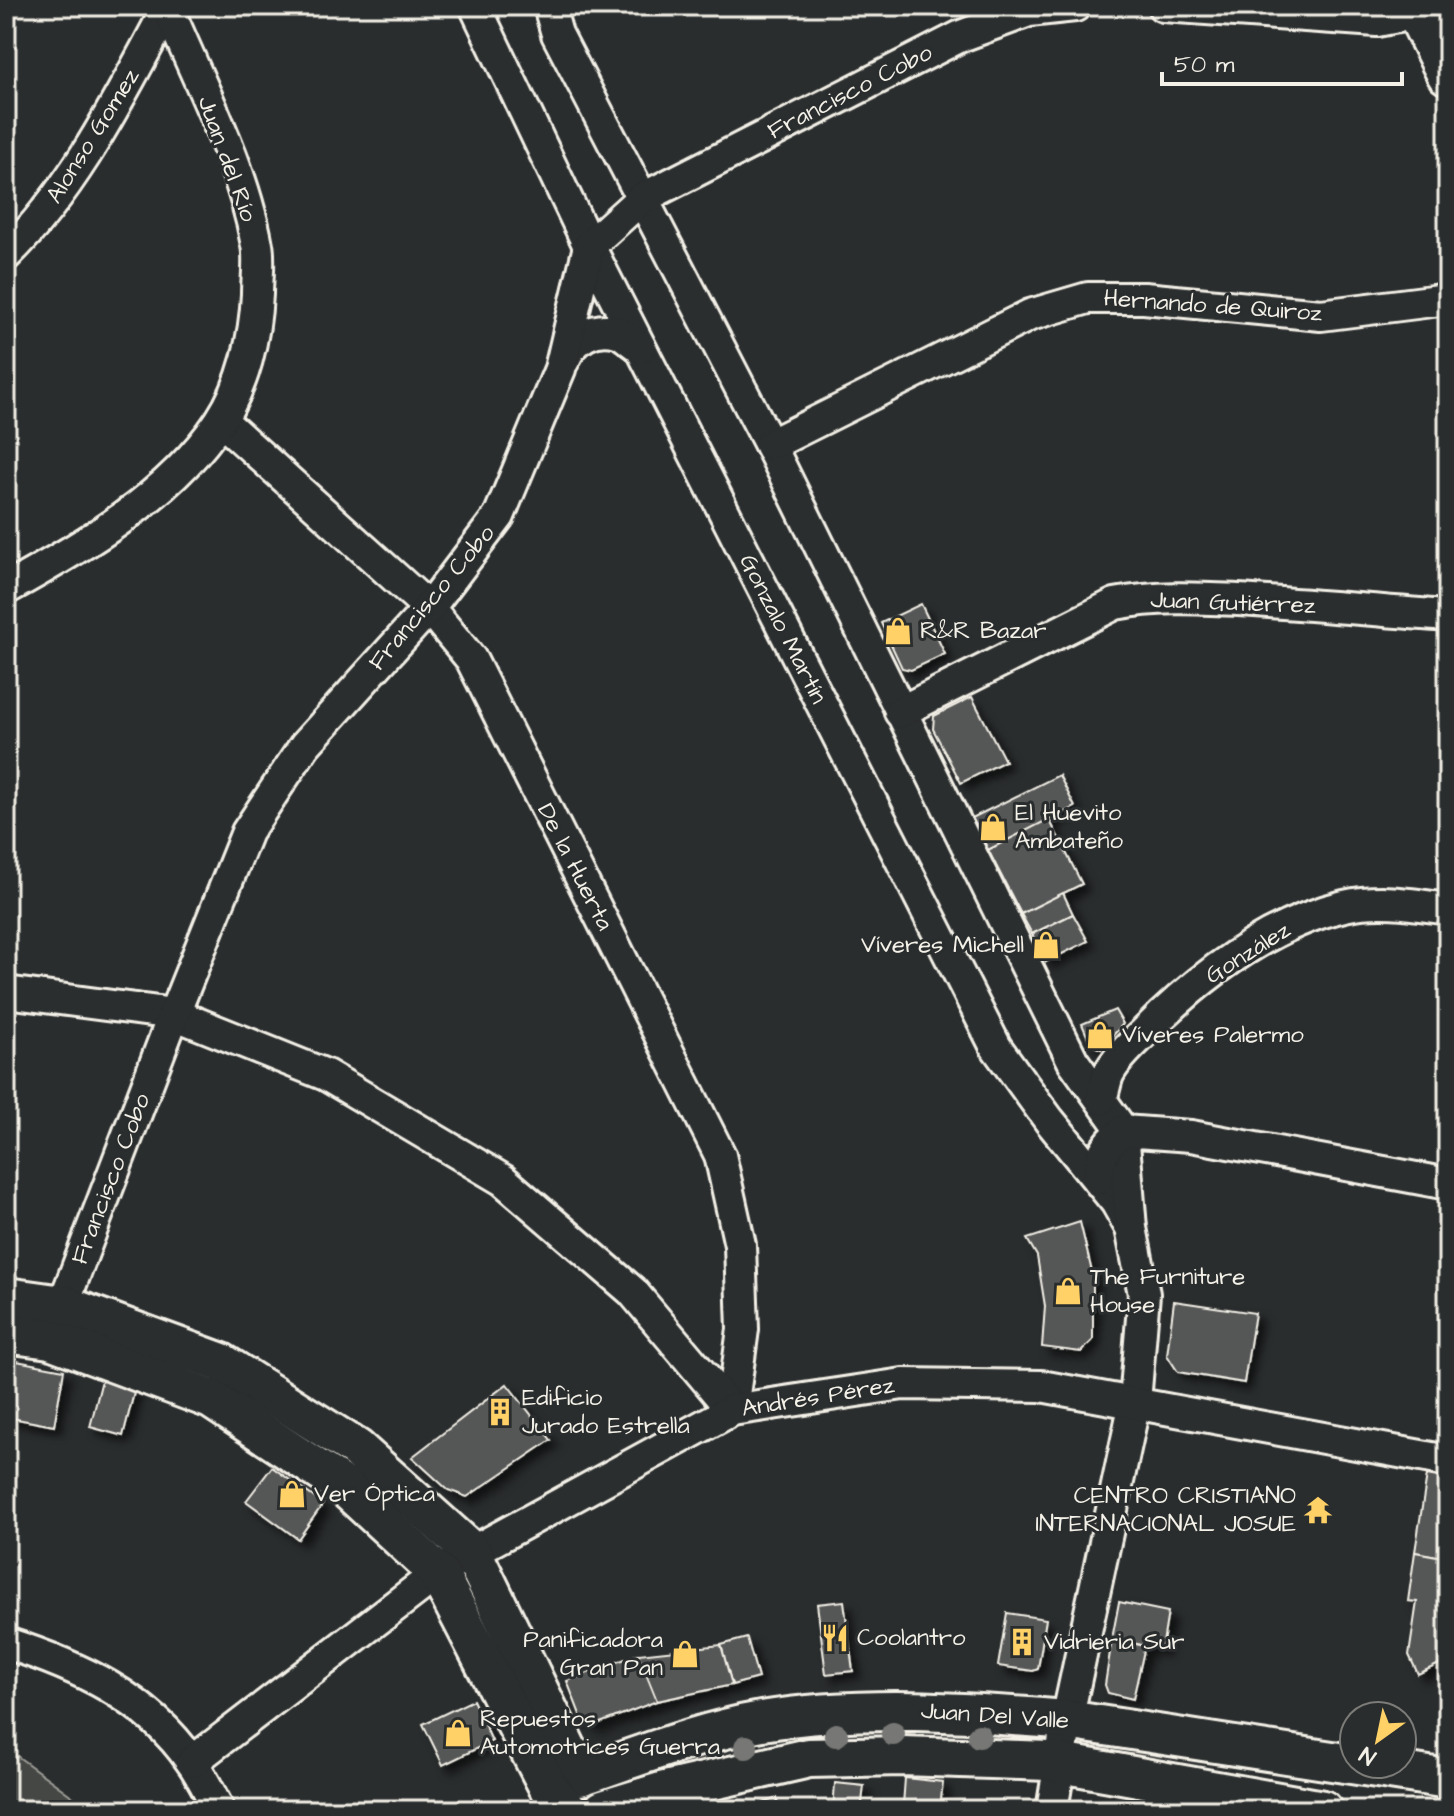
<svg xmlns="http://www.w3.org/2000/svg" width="1454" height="1816" font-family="'Architects Daughter',sans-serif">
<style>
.green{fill:#444645;stroke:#9c9c96;stroke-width:2}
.building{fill:#555756;stroke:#f4f1e8;stroke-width:2;filter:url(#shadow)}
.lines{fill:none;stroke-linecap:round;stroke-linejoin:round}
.minor-casing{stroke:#f4f1e8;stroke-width:36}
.tertiary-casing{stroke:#f4f1e8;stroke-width:44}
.secondary-casing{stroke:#f4f1e8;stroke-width:48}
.minor{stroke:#2a2d2e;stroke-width:30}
.tertiary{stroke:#2a2d2e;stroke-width:38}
.secondary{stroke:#2a2d2e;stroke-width:42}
.tree{fill:#777875}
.labels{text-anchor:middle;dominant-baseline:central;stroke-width:6;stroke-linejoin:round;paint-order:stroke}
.street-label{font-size:24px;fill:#f4f1e8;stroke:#2a2d2e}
.poi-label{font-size:24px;fill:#f4f1e8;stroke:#2a2d2e;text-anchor:start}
</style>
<defs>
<filter id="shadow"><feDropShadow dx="7" dy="7" stdDeviation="4" flood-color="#0009"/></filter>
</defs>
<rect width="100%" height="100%" fill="#2a2d2e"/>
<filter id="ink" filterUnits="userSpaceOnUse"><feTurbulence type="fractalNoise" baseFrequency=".0125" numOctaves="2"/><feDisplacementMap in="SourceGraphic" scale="16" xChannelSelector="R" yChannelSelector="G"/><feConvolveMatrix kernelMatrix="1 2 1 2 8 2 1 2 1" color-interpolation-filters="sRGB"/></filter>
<g filter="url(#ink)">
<path class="green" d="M6,1748l85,62h-85z"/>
<g class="building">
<path d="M921,604l24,50 -34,16 -9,-2 -21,-45z"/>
<path d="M972,697l33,64 -44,22 -28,-54 1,-13z"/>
<path d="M1059,775l16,32 -87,43 -16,-32z"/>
<path d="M1049,819l33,65 -61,30 -33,-64z"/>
<path d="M1063,893l10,21 -41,20 -11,-20z"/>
<path d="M1073,914l15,27 -42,21 -14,-28z"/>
<path d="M1115,1010l8,14 -22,25 -10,-4 -9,-21z"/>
<path d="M1080,1222l13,54v64l-12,12 -39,-5 3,-41 -8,-50 -10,-17z"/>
<path d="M1174,1301l81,12 -11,70 -66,-11 -11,-17z"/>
<path d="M6,1359l58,11 -10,56 -48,-9z"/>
<path d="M102,1380l33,9 -12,47 -33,-9z"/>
<path d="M507,1384l44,56 -84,57 -19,-7 -36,-33z"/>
<path d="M272,1467l51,37 -25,35 -52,-38z"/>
<path d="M1427,1475l21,4v79l-33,-6z"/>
<path d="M1415,1552l33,6v102l-30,14 -9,-19 8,-53 -9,-1z"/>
<path d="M844,1601l9,70 -27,3 -9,-70z"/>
<path d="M1119,1602l49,10 -6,37 -50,-10z"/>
<path d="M1007,1613l39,6 -8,50 -5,2 -35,-5z"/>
<path d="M747,1638l11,40 -26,7 -11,-40z"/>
<path d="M1112,1639l33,7 -12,53 -25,-6 -3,-8z"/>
<path d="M721,1645l11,40 -75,16 -19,-47z"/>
<path d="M638,1654l19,47 -62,24 -14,-8 -14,-36z"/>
<path d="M473,1700l19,41 -49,24 -20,-41z"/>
<path d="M905,1778l38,4 -3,26 -37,-3z"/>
<path d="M835,1783l29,3 -3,24h-28z"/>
<path d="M777,1798l1,12h-33v-1z"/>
</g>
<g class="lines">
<defs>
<g id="minor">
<path d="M475,6l114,240 407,801 53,73 67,82 13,23"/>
<path d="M549,6l8,28 213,411 303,616 50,70 8,97 13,66 -9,108 -68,318 -15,90"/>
<path d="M1163,6l214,15 41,-8 14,-7"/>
<path d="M6,255c71,-69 115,-161 162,-247"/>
<path d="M564,360c9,-21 30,-35 54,-28 7,3 15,11 22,15"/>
<path d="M221,420l208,188 42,51 249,496 20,90 3,84 -11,81"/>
<path d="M770,445l260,-130 58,-17h56l177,17 127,-16"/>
<path d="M6,589c78,-43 163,-92 214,-168 24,-36 35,-84 37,-127 0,-16 3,-34 0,-49 -15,-83 -58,-161 -90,-239"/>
<path d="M900,712l215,-108c44,-8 80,-6 123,-4 70,4 140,11 210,16"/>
<path d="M6,992l168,22 152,61 177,105 129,111 100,119"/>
<path d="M1101,1099c3,-8 4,-16 7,-24 7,-15 23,-30 36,-42 55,-56 122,-108 200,-127 36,-8 69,-2 104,3"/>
<path d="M1098,1179c2,-23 7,-34 25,-48l68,5 257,48"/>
<path d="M55,1326l119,-312 73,-182 58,-87 124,-137 70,-92 61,-147 29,-123 52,-47 320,-163 68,-25 46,-5"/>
<path d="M6,1643c72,23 141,54 185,118 11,15 19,33 28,49"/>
<path d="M192,1762l246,-189 34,-21 260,-142 171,-26 138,2 407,75"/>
</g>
<g id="tertiary">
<path d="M6,1297l57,8 159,58 134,85 116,104 108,224c60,-20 119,-44 182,-55 101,-17 204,-9 305,-1l381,59"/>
<path d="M6,1333l44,6 161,60 135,89 92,85 111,215 19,22"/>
<path d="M603,1810l62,-19 144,-33 93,-2 147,5 274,49"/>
</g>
<path id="secondary" d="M1415,6l33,67"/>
</defs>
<use href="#minor" class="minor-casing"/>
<use href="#tertiary" class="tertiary-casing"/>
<use href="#secondary" class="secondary-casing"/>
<use href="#minor" class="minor"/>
<use href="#tertiary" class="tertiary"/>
<use href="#secondary" class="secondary"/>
</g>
<g class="tree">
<circle cx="893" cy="1734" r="12"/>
<circle cx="836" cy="1735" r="12"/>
<circle cx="979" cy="1736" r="12"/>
<circle cx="746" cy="1747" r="12"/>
</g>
</g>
<defs>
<symbol id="shop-bare" viewBox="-9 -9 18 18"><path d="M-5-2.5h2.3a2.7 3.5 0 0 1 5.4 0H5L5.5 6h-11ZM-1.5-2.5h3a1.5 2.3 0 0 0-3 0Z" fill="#ffd166" stroke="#2a2d2e" stroke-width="2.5" paint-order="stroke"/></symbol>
<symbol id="building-bare" viewBox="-9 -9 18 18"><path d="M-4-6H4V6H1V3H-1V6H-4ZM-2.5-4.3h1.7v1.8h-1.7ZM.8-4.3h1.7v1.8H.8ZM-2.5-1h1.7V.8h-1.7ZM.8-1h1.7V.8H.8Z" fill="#ffd166" stroke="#2a2d2e" stroke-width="2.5" paint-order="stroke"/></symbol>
<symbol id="temple-bare" viewBox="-9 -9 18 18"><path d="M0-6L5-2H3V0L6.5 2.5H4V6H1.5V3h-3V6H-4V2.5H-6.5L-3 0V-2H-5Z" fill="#ffd166" stroke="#2a2d2e" stroke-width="2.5" paint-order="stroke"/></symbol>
<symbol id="restaurant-bare" viewBox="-9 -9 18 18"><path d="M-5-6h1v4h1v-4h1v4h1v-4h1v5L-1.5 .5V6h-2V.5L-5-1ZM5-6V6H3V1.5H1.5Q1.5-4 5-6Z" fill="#ffd166" stroke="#2a2d2e" stroke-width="2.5" paint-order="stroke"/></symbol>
</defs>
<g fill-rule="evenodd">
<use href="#shop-bare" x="878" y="611" width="40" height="40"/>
<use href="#shop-bare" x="973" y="807" width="40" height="40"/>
<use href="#shop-bare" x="1026" y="925" width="40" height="40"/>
<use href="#shop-bare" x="1080" y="1015" width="40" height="40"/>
<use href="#shop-bare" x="1048" y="1271" width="40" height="40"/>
<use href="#building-bare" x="480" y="1392" width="40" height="40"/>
<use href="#shop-bare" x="272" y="1474" width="40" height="40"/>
<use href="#temple-bare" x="1298" y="1490" width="40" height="40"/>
<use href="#restaurant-bare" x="815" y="1618" width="40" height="40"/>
<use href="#building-bare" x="1002" y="1622" width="40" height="40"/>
<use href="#shop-bare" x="665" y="1634" width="40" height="40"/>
<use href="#shop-bare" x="438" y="1713" width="40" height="40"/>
</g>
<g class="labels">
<g class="street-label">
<text transform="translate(850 92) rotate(-27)">Francisco Cobo</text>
<text transform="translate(93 136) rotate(-58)">Alonso Gomez</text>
<text transform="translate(227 159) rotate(70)">Juan del Río</text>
<text transform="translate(1213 306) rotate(4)">Hernando de Quiroz</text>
<text transform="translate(432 598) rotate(-50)">Francisco Cobo</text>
<text transform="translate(1233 603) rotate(2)">Juan Gutiérrez</text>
<text transform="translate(783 629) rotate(63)">Gonzalo Martín</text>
<text transform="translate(575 867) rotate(63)">De la Huerta</text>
<text transform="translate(1248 953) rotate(-32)">González</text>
<text transform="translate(111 1179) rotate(-69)">Francisco Cobo</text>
<text transform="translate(818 1397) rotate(-9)">Andrés Pérez</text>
<text transform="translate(995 1716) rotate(4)">Juan Del Valle</text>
</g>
<g class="poi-label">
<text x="920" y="631">R&amp;R Bazar</text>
<text x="1015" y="813">El Huevito<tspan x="1015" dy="28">Ambateño</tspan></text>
<text x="1024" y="945" text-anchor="end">Víveres Michell</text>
<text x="1122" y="1035">Víveres Palermo</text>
<text x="1090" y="1277">The Furniture<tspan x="1090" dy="28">House</tspan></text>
<text x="522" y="1398">Edificio<tspan x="522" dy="28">Jurado Estrella</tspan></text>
<text x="314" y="1494">Ver Óptica</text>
<text x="1296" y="1496" text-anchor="end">CENTRO CRISTIANO<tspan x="1296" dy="28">INTERNACIONAL JOSUE</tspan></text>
<text x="857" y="1638">Coolantro</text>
<text x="663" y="1640" text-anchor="end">Panificadora<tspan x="663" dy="28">Gran Pan</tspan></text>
<text x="1044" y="1642">Vidrieria Sur</text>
<text x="480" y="1719">Repuestos<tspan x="480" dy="28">Automotrices Guerra</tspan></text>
</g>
</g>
<rect width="1454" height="1816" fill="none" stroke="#2a2d2e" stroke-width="32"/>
<rect x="16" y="16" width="1422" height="1784" fill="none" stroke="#f4f1e8" stroke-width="3" filter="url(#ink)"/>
<g transform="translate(1378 1740) rotate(213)"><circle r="38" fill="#2a2d2e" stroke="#7b7b78" stroke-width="2"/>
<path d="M0-6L14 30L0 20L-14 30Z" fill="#ffd166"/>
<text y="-12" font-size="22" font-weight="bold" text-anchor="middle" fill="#f4f1e8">N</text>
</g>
<path d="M1162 72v12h240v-12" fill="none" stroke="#f4f1e8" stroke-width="4"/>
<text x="1174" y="72" font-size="24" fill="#f4f1e8" stroke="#2a2d2e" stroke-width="6" paint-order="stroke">50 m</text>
</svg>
